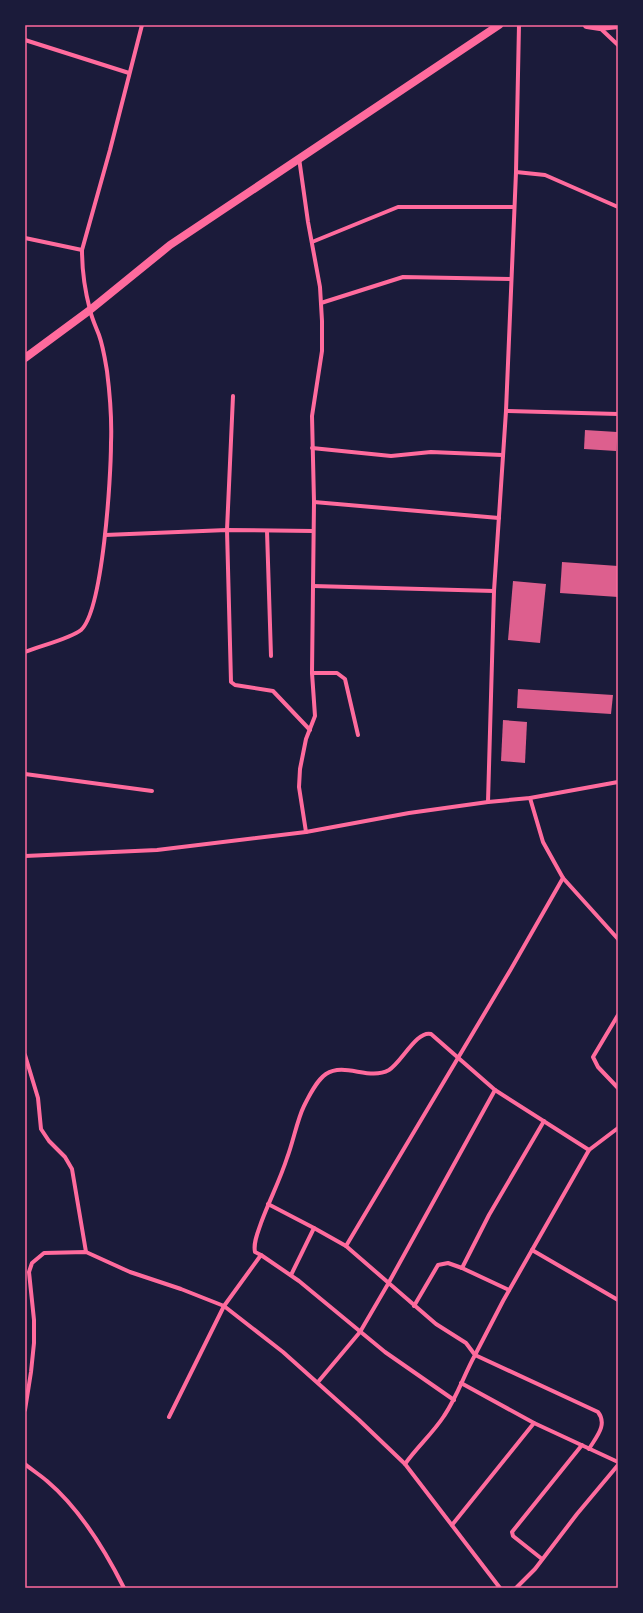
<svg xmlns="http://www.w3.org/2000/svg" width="643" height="1613" font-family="Commissioner,sans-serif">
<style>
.building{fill:#dd5f8e}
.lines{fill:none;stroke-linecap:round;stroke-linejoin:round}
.minor{stroke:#ff6b9d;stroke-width:4}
.secondary{stroke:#ff6b9d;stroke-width:8}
.neatline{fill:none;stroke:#ff6b9d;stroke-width:1.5}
</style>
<rect width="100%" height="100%" fill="#1b1b3a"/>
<g class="building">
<path d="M585,430l32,2 -1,19 -32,-2z"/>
<path d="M562,562l56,4v31l-58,-4z"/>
<path d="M513,581l33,3 -6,59 -32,-3z"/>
<path d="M518,689l95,6 -2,19 -94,-6z"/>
<path d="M503,720l24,2 -2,41 -24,-2z"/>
</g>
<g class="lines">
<g class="minor">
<path d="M600,28l18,17"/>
<path d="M25,40l104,33"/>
<path d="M299,158l9,64 12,65 2,34v30l-10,65 2,86 -2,171h25l8,6 13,56"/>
<path d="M516,172l29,3 73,32"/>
<path d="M25,238l57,12"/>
<path d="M312,242l86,-35h116"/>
<path d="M321,303l82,-26 108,2"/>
<path d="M233,396l-6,134 4,152 4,3 38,6 37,39"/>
<path d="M506,411l112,3"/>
<path d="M312,448l79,8 40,-4 71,3"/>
<path d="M314,502l185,16"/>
<path d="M267,531l4,125"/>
<path d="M105,535l122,-5 86,1"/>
<path d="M313,586l181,5"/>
<path d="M25,652c14,-6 45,-13 56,-22 22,-20 30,-154 30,-187 1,-24 -1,-48 -4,-72 -2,-12 -4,-25 -8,-36 -3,-8 -7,-16 -9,-25 -5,-19 -8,-40 -8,-60l28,-100 32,-125"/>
<path d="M25,774l127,17"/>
<path d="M530,798l13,44 20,36 55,61"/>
<path d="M488,802l6,-211 12,-180 10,-239 3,-147"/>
<path d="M306,832l-7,-45 1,-18 6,-30 9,-23 -3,-43"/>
<path d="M25,856l132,-6 149,-18 103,-19 79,-11 42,-4 88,-16"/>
<path d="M618,1015l-25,42 5,10 20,21"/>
<path d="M25,1055l13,43 3,31 8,12 16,16 7,12 14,83"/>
<path d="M268,1204l46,24 32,18 90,78 30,19 9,12c-11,20 -18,42 -31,61 -11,17 -27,31 -39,48"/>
<path d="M346,1246l165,-277 52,-91"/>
<path d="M532,1250l86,50"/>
<path d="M261,1255l-6,-3c-2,-9 3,-20 6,-29 8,-22 19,-43 26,-65 6,-15 10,-38 17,-52 5,-10 12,-25 22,-32 19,-12 43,7 63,-4 12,-7 28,-40 42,-36l64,56 94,60"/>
<path d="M462,1268l47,22"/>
<path d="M291,1275l23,-47"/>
<path d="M414,1306l24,-41 10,-2 14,5 27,-53 55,-94"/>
<path d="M318,1382l42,-50 28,-48 107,-194"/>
<path d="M461,1383l73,40 84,39"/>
<path d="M25,1410l6,-38 3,-29v-23l-5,-48 3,-9 12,-10 42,-1 44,20 51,17 43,17 59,46 76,68 46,44 95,124"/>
<path d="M169,1417l55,-111 37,-51 38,26 86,71 69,48"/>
<path d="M589,1449c7,-12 19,-24 9,-37l-123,-57 28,-54 86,-151 29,-22"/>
<path d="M25,1464c7,6 15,11 22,17 33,28 58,69 77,107"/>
<path d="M452,1525l82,-102"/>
<path d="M542,1559l-29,-23 -1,-4 70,-87"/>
<path d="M516,1588l19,-19 42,-55 41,-49"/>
</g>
<g class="secondary">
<path d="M587,25l13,2 18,-2"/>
<path d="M25,358l65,-48 80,-65 329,-220"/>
</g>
</g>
<rect width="643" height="1613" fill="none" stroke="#1b1b3a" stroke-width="52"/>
<rect x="26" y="26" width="591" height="1561" class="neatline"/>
</svg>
